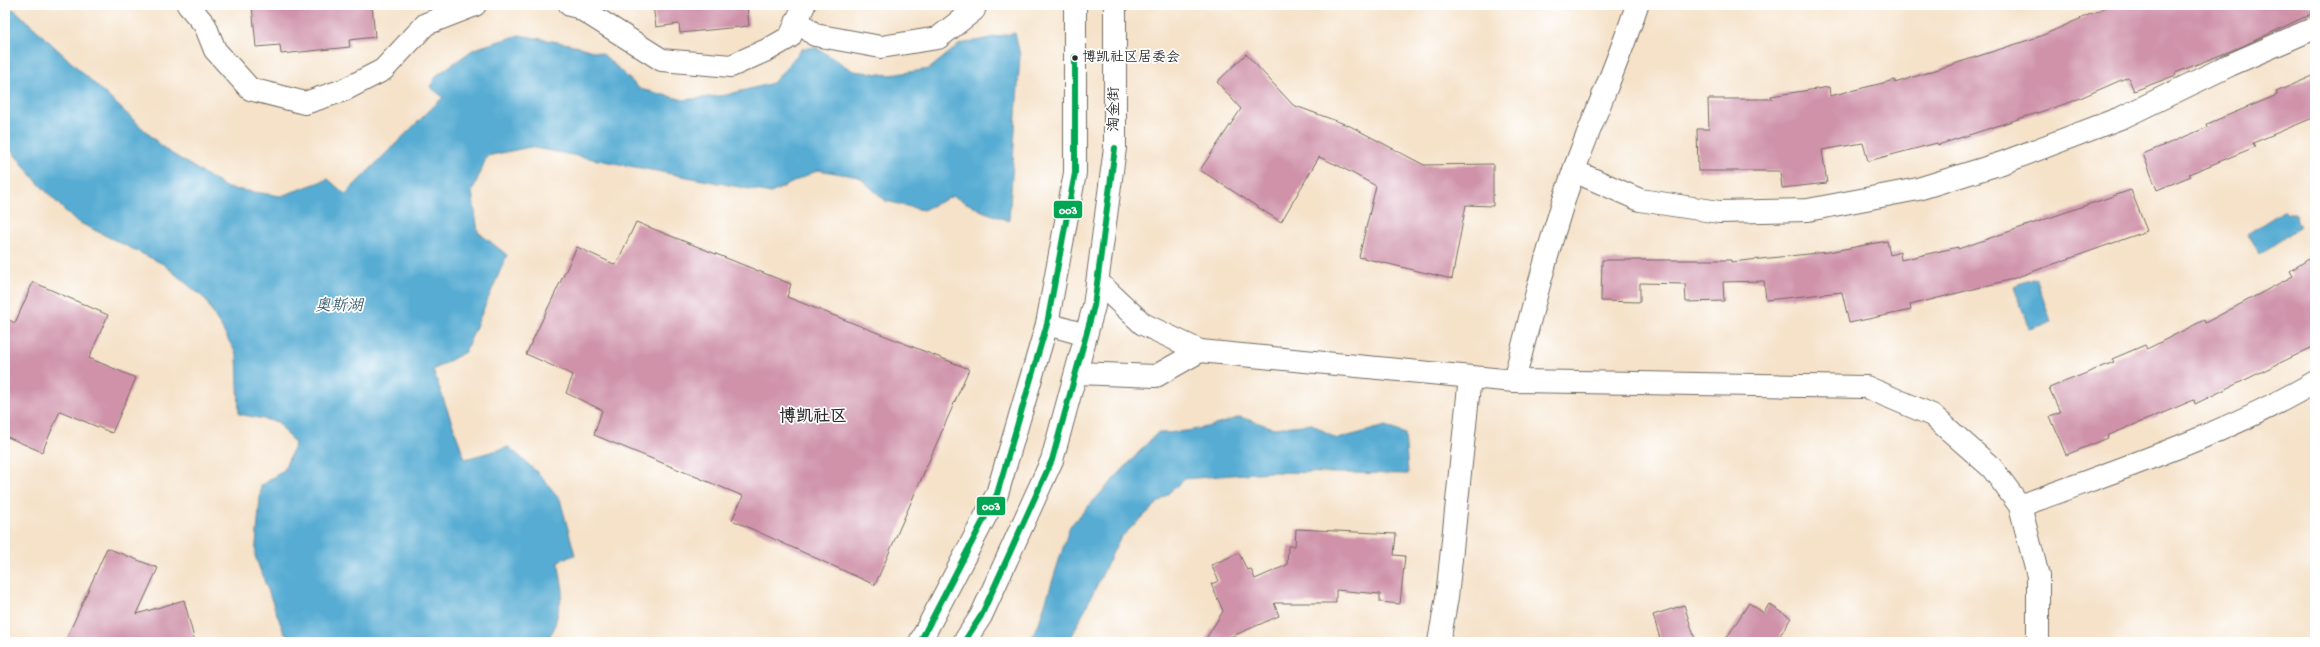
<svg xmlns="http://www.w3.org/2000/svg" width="2320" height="647" font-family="'Gochi Hand','LXGW WenKai TC',sans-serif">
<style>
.water{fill:#57acd3;stroke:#416c7f}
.building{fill:#cf92a9}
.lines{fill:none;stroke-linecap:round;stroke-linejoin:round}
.street-casing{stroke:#726b62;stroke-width:24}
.secondary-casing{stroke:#726b62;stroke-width:24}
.street{stroke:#fff;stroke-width:22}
.secondary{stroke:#fff;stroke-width:22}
.bus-1-casing{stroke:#fff;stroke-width:9}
.bus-1{stroke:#00a651;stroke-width:6}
.bus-dot{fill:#2b2b2b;stroke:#fff;stroke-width:1.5}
.labels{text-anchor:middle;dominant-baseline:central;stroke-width:3.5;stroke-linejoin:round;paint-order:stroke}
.bus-label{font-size:14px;fill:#2b2b2b;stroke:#fff;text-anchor:start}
.street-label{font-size:15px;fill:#2b2b2b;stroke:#fff}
.water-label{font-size:16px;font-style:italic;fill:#3d5f6e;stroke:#fff}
.quarter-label{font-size:17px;font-weight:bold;fill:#2b2b2b;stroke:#fff}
.line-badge{stroke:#fff;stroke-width:1.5}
.badge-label{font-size:11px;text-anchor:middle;font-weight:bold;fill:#fff}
</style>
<rect width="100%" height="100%" fill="#fff"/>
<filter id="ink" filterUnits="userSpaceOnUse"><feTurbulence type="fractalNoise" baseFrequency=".025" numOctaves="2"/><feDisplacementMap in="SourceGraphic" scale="8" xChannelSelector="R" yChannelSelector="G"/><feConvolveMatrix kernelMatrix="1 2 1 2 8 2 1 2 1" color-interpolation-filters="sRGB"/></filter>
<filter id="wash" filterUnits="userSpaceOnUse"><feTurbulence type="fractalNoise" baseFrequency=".012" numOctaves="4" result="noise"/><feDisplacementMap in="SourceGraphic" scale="16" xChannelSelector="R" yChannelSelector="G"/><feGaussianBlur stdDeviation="0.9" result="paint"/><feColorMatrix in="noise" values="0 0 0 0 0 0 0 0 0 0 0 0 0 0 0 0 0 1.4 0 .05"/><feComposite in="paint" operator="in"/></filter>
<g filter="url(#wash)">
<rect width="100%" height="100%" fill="#f5e2c9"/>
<g class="water">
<path d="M5,5l11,6 150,139 61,38 54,8 47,-17 17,15 98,-97 -13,-10 7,-12 37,-26 45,-14 50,9 34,10 37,35 44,11 42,-5 47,-12 29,-34 13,-2 38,24 37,4 39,-6 31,-25 55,-11 5,22 -11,166 -27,-10 -29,-15 -30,14 -37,-9 -27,-24 -41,-7 -47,23 -241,-46 -43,9 -15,36 6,40 29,23 -42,97 -32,18 32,89 44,-12 30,27 21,25 15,56 -17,6 5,29 -9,39 -8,13h-247l-15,-9 -29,-77 6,-70 23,-16 11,-26 -17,-22 -39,-8 -2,-59 -32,-56 -42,-35 -89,-44 -35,-36 -34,-41z"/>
<path d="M2285,210l3,4h7l1,8 4,5 -40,27 -13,-20z"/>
<path d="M2036,278l15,44 -22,7 -15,-43z"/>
<path d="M1240,417l34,11 38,-4 25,15 49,-13 19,8 3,40 -140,-2 -84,7 -64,59 -51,104h-40l9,-16 32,-100 87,-93c30,0 55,-6 83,-16z"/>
</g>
<g id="blocks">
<g class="building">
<path d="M252,5h120l3,32 -26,3 1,7 -69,7 -1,-9 -24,2z"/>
<path d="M653,5h94l2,21 -69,7 -1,-9 -23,3z"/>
<path d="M2111,5h204v7l-72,34 -68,27 1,2 -42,16 -6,-14 -57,25 -133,43 -1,-2 -69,18 -5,-18 -41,7 5,33 -45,5 -2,-17h-82l-1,-42h12l-1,-30h64l-1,-3 58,-9 1,9 65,-16v3l146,-47z"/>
<path d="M1246,54l47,51 57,21 74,39 69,-1v42l-27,-1 -14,74 -93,-22 17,-71 -37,-20 -20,-9 -38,65 -81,-52 41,-61 -24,-27z"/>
<path d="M2315,75v42l-62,26 2,4 -66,27 2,2 -34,14 -14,-36 65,-27 -1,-3 70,-29 -1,-3z"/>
<path d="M2131,190l16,41 -138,49 -99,25 1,5 -62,13 -7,-31 -76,8 -2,-19 -41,1 1,19 -38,1 -1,-18 -45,-1v19l-39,-1 1,-41h129v2l97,-10 59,-11 3,14 10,-3 1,8 57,-13v2z"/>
<path d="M636,222l155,62 -4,13 182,72 -94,216 -143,-65 11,-24 -149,-61 8,-25 -36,-17 7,-18 -47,-21 51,-107 39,18z"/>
<path d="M2315,255v91l-120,58 -1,-4 -87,36 1,2 -42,17 -16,-39 10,-4 -11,-24 65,-26 -2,-3 33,-14 2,4 57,-29 1,3 88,-47 -3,-5z"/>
<path d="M33,282l75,33 -19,43 47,20 -24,55 -52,-22 -18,41 -37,-16v-118l10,5z"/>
<path d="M1296,529l100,5 -2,21 11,1 -5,48 -20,-2v-8l-44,-4v13h-62l5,13 -60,26h-15l19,-31 -12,-27 8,-3 -8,-16 28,-12 8,17 4,-1 4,10 32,-14 1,-19h7z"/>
<path d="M107,548l51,20 -21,46 47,-14 11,42h-130z"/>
<path d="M1749,603l15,10 5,-9 22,14 -15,24h-52z"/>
<path d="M1684,605l12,37h-35l-8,-27z"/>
</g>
</g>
</g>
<g filter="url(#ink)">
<use href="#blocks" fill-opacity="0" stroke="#726b62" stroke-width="1"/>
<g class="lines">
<defs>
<g id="street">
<path d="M188,5l17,20 10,25 35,39 55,14 39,-13 39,-20 43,-46 49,-19"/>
<path d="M570,5l8,2 84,53 69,6 38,-17 21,-12 14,-32"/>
<path d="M797,20l18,15 66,12 57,-9 36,-28 1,-5"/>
<path d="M1574,171l66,29 79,12 89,-2 110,-21 84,-26 121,-46 107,-52 85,-37"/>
<path d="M1098,282l45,42 57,27 314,30c18,-71 36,-142 60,-211 20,-55 45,-109 63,-165"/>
<path d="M1076,373l80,3 44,-25"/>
<path d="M1514,381l352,6 66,28 60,53 28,38c99,-37 203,-70 295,-124"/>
<path d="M2020,506l18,70v66"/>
<path d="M1439,642l8,-45 23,-220"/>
</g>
<g id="secondary">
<path d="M1047,324l39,11"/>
<path d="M920,642l77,-148 50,-170 28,-151v-168"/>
<path d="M964,642l17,-26 71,-156 42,-154 21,-158v-143"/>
</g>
</defs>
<use href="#street" class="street-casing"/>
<use href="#secondary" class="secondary-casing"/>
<use href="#street" class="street"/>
<use href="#secondary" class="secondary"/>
<defs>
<g id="bus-1">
<path d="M920,642l77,-148 50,-170 28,-151v-116"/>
<path d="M964,642l17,-26 71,-156 42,-154 21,-158"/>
</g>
</defs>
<use href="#bus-1" class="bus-1-casing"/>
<use href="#bus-1" class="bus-1"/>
</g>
</g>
<circle class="bus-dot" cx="1075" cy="58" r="3.5"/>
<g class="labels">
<g class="bus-label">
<text x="1082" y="58">博凯社区居委会</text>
</g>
<g class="street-label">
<text transform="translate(1115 109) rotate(-90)">淘金街</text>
</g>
<g class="water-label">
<text x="339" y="307">奥斯湖</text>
</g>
<g class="quarter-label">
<text x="813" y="418">博凯社区</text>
</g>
</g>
<g class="line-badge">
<rect x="1053" y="200" width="30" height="19" rx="4" fill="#00a651"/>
<rect x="976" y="496" width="30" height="20" rx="4" fill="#00a651"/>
</g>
<g class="badge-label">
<text x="1068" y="214">003</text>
<text x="991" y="510">003</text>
</g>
<rect width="2320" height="647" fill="none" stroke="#fff" stroke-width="20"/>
</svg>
